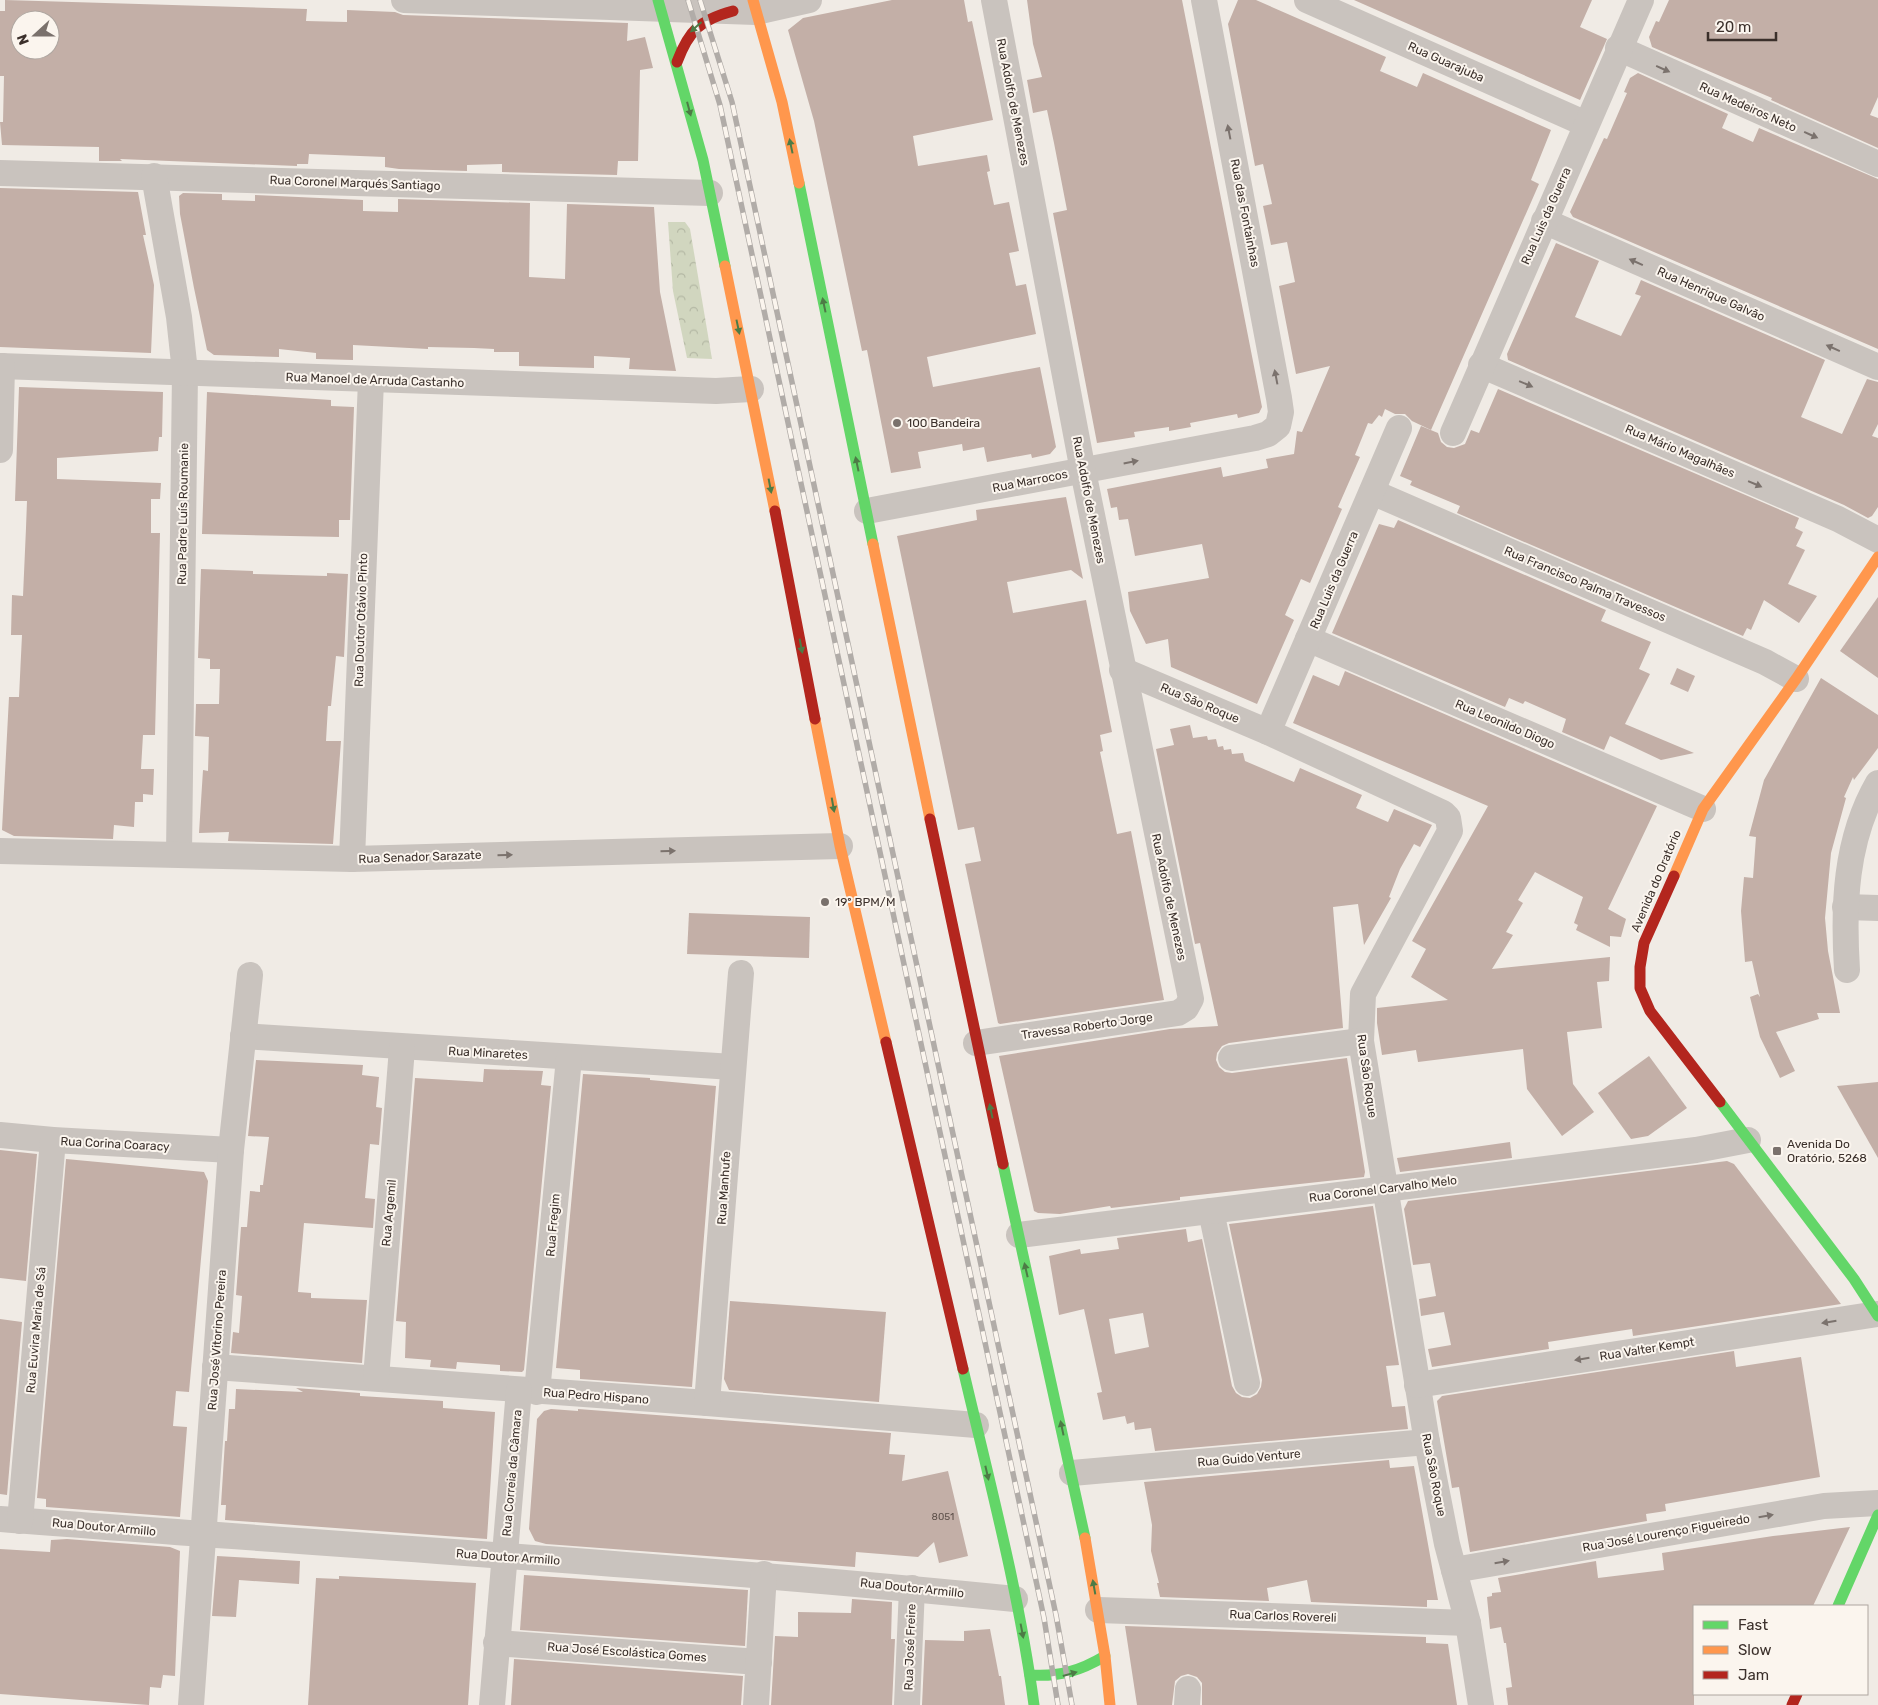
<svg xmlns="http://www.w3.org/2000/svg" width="1878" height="1705" font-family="Rubik,sans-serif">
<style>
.park{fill:url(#park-crowns)}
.building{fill:#c3afa7;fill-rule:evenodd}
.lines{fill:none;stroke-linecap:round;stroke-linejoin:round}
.street{stroke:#c9c3be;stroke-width:26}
.fast{stroke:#63d668;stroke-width:11}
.slow{stroke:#ff974d;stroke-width:11}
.jam{stroke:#b3261e;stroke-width:11}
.rail-casing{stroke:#b1aca8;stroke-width:5.5}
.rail{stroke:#fbf5ee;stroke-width:4;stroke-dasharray:11;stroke-linecap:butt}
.oneway{fill:#4d7b46}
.oneway2{fill:#7b726d}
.poi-dot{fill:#7a716c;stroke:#fbf5ee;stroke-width:2}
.labels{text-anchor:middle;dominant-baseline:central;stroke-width:4;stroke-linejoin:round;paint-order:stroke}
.number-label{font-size:10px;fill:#5d504a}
.street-label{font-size:12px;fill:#3b302b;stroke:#fbf5ee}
.poi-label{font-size:12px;fill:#3b302b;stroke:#fbf5ee;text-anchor:start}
</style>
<defs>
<pattern id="park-crowns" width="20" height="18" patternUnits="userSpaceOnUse" patternTransform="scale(1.25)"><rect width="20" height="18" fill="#d1d6bf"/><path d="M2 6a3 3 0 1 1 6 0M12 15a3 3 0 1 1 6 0" fill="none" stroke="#b4b8a4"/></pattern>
</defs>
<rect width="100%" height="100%" fill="#f0ebe5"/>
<path class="park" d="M668,222h17l5,7 22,130 -25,-1 -14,-67z"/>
<g class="building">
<path d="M5,0l302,9 -1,12 41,1v-12l48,2 8,3 225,8 -1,18 18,-4 8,31 -13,2 -2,91h-20l-1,14 -115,-3v-8l-35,1v6l-68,-2 -14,-2v-10l-50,-2 -26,-1 -1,10h-11v2l-177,-7 2,2h-23v-14l-97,-2 -2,-23h3l1,-46h-4v-65h5zM20,20h30v30h-30z"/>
<path d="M892,0h72l4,22 4,-1 21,99 -80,16 5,30 69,-11 3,16 -3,1 7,33 15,-3 10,49 -10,2 7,33 10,-2 10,50 -109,23 6,30 107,-20 16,80 -6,7 -18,4 -1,-4 -44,8 -3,-15 -21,4 -1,-7 -44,8 3,16 -30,5 -24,-123 -5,1 -48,-230 -26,-91 15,-12z"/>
<path d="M1027,0h155l80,407 -3,6 -21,5 -1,-4 -47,9 1,4 -22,4v-4l-35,5 1,5 -38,6 -44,-230 14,-3 -13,-67 -7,-33 -14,3 -6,-33 15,-3 -9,-33z"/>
<path d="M1238,0h18l130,57 -6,14 37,16 6,-14 128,57 -20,50 8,4 -108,246 -19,-9 -7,-7h-10l-10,-5 -3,8 -3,-2 -7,9 -4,-1 -13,32 5,2 -22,50 4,2 -32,74 -9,-4 -16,36 9,5 -37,84 -86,-37 -3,-28 -22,5 -16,-33 -2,-19 81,-14 -7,-34 -67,12 -7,-37 -9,1 -2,-13 -6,1 -4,-19 114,-22 2,10 45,-9 -2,-9 28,-5 3,-23 5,1 28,-66 -34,8 -17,-88 16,-4 -8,-40 -16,3 -8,-39 9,-2 -9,-40 -8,2 -27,-142z"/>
<path d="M1354,0h238l-12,27 27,12 -27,61z"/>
<path d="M1669,0h209v97l-8,18 8,3v30l-107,-48 1,-2 -120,-51 -3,-10 7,-16 3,1z"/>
<path d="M1638,73l90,41 -6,14 31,14 6,-14 119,51v170l-305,-132 -3,-5 34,-74 3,1 20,-46 -3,-1 6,-14z"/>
<path d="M0,188l138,4 8,43h-3l11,50 -3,68 -151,-6z"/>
<path d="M183,193l39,1v6l33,1v-6l108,5v11l35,1v-13l132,4 -1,74 36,2 2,-75 87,3 6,85 16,79 -47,-2 1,-11 -36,-2v12l-75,-2v-14h-25v-3l-20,-1 -46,-1v2l-75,-4v15l-37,-1v-6l-37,-4v8l-65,-2 -7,-5 -13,-62 -14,-74 -1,-18z"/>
<path d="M1556,243l43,18 -24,56 46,19 20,-40 -6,-2 6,-14 184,80 -24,57 41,17 25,-55 11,3v42l-6,12 6,2v69l-6,9 -4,2 -24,-13 -336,-145 -1,-6z"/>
<path d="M19,387l144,5 -1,45h-3l-1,14 -101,7v21l104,4 -1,16h-9v34h9l-5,202h-12l-2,34h13l-1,26 -10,-1v8h-8l-1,25 -20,-2 -1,14 -99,-3 -12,-6 7,-133h10l3,-62h-11l1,-40 11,1 3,-68 1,-27h-12z"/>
<path d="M1498,389l301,129 -4,10 8,4 -7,14 9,4 -17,34 29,12 -18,27 -35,-23 -13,30 -4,-2 -4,8 -286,-123 3,-7 -50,-21 2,-4 -12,-5 21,-50 17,7 3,9 6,5 7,1 11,-4 6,-14 8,3z"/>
<path d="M207,392l124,8v6l23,1 -4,113h-11v17l-137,-3z"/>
<path d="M1066,497l17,82 -12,-9 -64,12 6,31 73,-13 26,132 -12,3 3,16 -3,1 17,82 14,-3 33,169 -164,24 -2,-1 -33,-159 16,-3 -7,-34 -16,3 -61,-294 80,-16 -1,-10z"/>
<path d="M1398,520l208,90 -5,11 50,21 -12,27 11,5 -25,50 69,29 -33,7 -51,-24 -6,14 -42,-18 4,-13 -41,-18 -2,3 -14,-6 -4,9 -173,-74 47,-109 15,4z"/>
<path d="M201,569l52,2v3l74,2v-3l21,1 -4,83 -8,-1 -5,50h-3l-2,35h15l-8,103 -105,-3 1,-9 -30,1 4,-63 5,1 1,-34 -14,-1 1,-32h23l1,-35h-10v-10l-12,-1z"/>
<path d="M1878,597v81l-38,-27z"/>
<path d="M1677,668l18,8 -7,16 -18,-8z"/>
<path d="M1345,671l312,135 -49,103 18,10 -5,18 -11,-1v11l-34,-17 2,-5 -4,-2 9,-26 -48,-25 -17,28 5,3 -17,29 7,3 -21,34 118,-12 -1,24 -12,1 5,46 -35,4 6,52 21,28 -32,24 -35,-47 -4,-40 -105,13 -2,-12 -34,5 -5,-32v-15l71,-8 -37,-23 15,-28 -14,-8 76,-135 -195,-83 20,-48 26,11z"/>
<path d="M1821,678l57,37v33l-24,32 -1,-3 -9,20 2,1 -15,55 -6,65 3,33 12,62h-23l2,6 -43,13 19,39 -15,7 -20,-41 -10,-40 8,-3 2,3 -8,-36 -7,1 -4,-51 3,-34 9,1 3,-41 -7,-1 15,-56z"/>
<path d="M1190,725l3,13 14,-2 1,4 8,-1 2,8 5,-1 1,4 7,-1 1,5 11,-1 2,8 49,21 6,-14 62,27 -6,13 32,14 6,-13 38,16 -12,22 -6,-3 -14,25 -11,28 2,1 -27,47 -6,-41 -25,3 10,121 -114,15 -7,3 -5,7 -1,7 3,7 6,5 7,1 115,-15 18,114 -1,5 -184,20v3l-69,8 -1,-2 -50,8 -22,-1 -4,-2 -35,-155 171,-27 48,-3 -18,-83 -5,1 -39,-195 18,-4 -4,-16z"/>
<path d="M689,913l121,4 -1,41 -122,-4z"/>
<path d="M1649,1056l38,52 -39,28 -17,3 -33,-46z"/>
<path d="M256,1060l107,5 -1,10 17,2 -3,30 6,1 -3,37 -9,-1 -5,54 10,1 -2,29 -69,-5 -6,69 13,1v5l56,2 -5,63 -131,-10 2,-21 6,1 3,-37 -6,-1 5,-68h6l3,-36 10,1v-7h3l6,-48 -21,-1z"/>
<path d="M484,1069l59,2 -2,14 10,1 -27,284 -2,2 -22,-1v-6l-43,-3 -1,7 -26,-2 1,-7 -26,-2 1,-36 -10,-1 19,-243 68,4z"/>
<path d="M583,1074l67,4v2l66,6 -24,301 -112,-8v-9l-24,-2z"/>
<path d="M1878,1082v76l-41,-72z"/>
<path d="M1510,1142l2,16 -112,14 -3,-14z"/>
<path d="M0,1150l37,4 -11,127 -26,-3z"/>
<path d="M66,1159l138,13 4,9 -19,211 -13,-1 -3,35 14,1 -7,90 -134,-10v-8l-9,-1z"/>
<path d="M1727,1161l7,3 107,140 -208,32 -1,-7 -84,13 1,7 -117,18 -4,-18 23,-4 -7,-33 -23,4 -2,-17 17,-3 -6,-33 -17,2 -9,-56 4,-8z"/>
<path d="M1373,1206l26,159 -13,1 6,41 13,-1 3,23 -253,22 -4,-23 -16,2 -1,-8 -7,2 -2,-8 -22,4 -6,-27 5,-1 -18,-83 -25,6 -10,-59 31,-7 1,5 38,-5 -2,-11 69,-9 2,13 14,-3 30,147 4,7 6,4 8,1 7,-4 4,-7 1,-7 -33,-156zM1143,1313l6,34 -34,7 -6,-35z"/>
<path d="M730,1301l156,11 -7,90 -150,-12 -5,-11z"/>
<path d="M0,1319l22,3 -15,173 -7,-1z"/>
<path d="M1734,1351l2,16 65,-10 19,120 -155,27 1,7 -20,3 1,7 -177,31 -11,-65 -7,1 -15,-87 5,-5z"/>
<path d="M296,1388l64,5v3l83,5v7l52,4 -8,127 -262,-19 1,-15h-5l4,-64h2l2,-32h6l1,-20 67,3z"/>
<path d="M551,1409l27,2v-2l313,24 -2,21 16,1 -3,26 46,-10 20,85 -29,7 -5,-21 -16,15 -62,-5 -1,15 -309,-23 -11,-3 -6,-12 8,-110 7,-8z"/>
<path d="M1389,1460l1,8 24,-2 24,134h-11v7l-116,-5 -4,-22 -40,8 2,13 -109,-4 -3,-14h2l-8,-32 1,-26 -8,-43z"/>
<path d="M1850,1527l-37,79h-119v99h-186l-2,-17 6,-1 -6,-44h-2l-3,-16 -11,2 -3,-32 5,-1v-3l9,-1 -3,-14 98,-17 2,17 66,-8 -2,-17 111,-17z"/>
<path d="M67,1539l103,8 10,4 -5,125 -12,-1 -2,13 -11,-1 -1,18 -149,-11v-145l50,3 1,-12z"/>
<path d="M217,1556l83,5 -1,23 -60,-4 -3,37 -24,-1z"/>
<path d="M524,1575l224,15 -3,56 -225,-16z"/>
<path d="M339,1576l137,7 -8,122h-160l8,-127 23,1z"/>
<path d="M852,1599l40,3 -1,37h4l-3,66h-121l4,-69 23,1v-25l53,1z"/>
<path d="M1125,1626l301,11v6l22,1 9,61h-255v-22l-5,-6 -9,-3 -7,2 -6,5 -3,24h-35z"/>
<path d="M990,1629l9,47h2l4,29h-83l3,-65 39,1v-10z"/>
<path d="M514,1659l229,17 -2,29h-230z"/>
</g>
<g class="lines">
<g class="street">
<path d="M404,0l352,12 53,-12"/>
<path d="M1307,0l279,124"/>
<path d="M1618,48l260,116"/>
<path d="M0,173l710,20"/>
<path d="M154,176l25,141 6,55 -6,482"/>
<path d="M1544,221l334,146"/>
<path d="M1481,365l357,154 40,21"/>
<path d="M0,366l716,25 35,-2"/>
<path d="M1453,433l188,-433"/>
<path d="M0,450l2,-84"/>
<path d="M1372,492l393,170 31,17"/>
<path d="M867,511l388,-73 13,-4 10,-8 3,-14 -2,-14 -75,-398"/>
<path d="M1308,639l395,170"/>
<path d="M1122,670l146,62 175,81 5,5 2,13 -87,163 -2,47 66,401 20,102 21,79 13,82"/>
<path d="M1268,732l131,-304"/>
<path d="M0,851l352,8 488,-13"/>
<path d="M352,859l19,-479"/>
<path d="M1845,907l33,1"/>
<path d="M1847,970c-4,-64 -2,-130 31,-187"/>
<path d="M243,1036l490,31"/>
<path d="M976,1043l202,-30 8,-5 5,-9 -108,-528 -89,-471"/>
<path d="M1231,1058l130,-17"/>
<path d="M0,1135l53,5 178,10"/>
<path d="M1211,1211l36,172"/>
<path d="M1019,1235l677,-85 52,-10"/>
<path d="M215,1367l492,36 269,22"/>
<path d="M376,1378l26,-330"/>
<path d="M1417,1385l460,-71"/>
<path d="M537,1392l32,-334"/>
<path d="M707,1403l34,-430"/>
<path d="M1072,1473l355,-31"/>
<path d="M0,1519c338,26 678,46 1015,80"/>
<path d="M20,1521l33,-381"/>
<path d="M1454,1570l370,-64 54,-3"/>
<path d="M1098,1610l370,13"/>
<path d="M496,1643l263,19"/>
<path d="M191,1705l40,-555 19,-175"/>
<path d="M492,1705l27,-315"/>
<path d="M756,1705l8,-131"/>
<path d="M907,1705l5,-117"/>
<path d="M1187,1705l1,-16"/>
</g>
<g class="fast">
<path d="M658,0l45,160 22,106"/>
<path d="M799,183l74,361"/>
<path d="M1720,1102l134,177 24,37"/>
<path d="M1003,1164l82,374"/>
<path d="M963,1369c26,111 56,223 71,336"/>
<path d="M1838,1606l40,-91"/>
<path d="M1030,1675c29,2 50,-4 75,-19"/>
</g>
<g class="slow">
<path d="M753,0l29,102 17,81"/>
<path d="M725,266l50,245"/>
<path d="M873,544l57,275"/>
<path d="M815,719l25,127 46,196"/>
<path d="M1674,876l29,-67 93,-130 82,-122"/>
<path d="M1085,1538l20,118 5,49"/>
</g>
<g class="jam">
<path d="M677,62c12,-32 23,-42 56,-51"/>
<path d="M775,511l40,208"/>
<path d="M930,819l73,345"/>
<path d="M1674,876l-30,67 -4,24v21l10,23 70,91"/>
<path d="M886,1042l77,327"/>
<path d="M1792,1705l5,-11"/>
</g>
<defs>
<g id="rail">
<path d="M688,0l32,105 324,1513 14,87"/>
<path d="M700,0l32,102 324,1513 16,90"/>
</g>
</defs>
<use href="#rail" class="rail-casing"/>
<use href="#rail" class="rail"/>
</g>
<defs><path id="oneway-solid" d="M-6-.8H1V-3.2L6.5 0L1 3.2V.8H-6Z" transform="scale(1.25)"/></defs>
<g class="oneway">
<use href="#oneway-solid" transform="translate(696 27) rotate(138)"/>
<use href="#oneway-solid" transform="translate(689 109) rotate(75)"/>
<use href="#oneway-solid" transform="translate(791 146) rotate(-102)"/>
<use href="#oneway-solid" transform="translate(824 305) rotate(-102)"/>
<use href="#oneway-solid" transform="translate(738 327) rotate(78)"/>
<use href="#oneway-solid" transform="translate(857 464) rotate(-102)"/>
<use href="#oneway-solid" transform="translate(770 486) rotate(79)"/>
<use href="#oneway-solid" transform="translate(801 646) rotate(79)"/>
<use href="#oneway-solid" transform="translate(833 805) rotate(80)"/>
<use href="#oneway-solid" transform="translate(991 1111) rotate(-102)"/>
<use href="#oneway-solid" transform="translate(1026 1270) rotate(-103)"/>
<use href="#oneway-solid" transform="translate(1062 1428) rotate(-102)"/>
<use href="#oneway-solid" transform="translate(987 1473) rotate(77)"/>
<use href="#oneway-solid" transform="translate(1094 1587) rotate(-100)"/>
<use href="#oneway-solid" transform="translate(1022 1631) rotate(79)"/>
<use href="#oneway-solid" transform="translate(1070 1674) rotate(-16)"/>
</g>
<g class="oneway2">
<use href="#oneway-solid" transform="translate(1663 69) rotate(24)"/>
<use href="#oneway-solid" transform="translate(1229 132) rotate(-101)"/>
<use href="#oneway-solid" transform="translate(1811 135) rotate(24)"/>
<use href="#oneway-solid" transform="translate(1636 262) rotate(-156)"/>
<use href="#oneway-solid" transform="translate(1833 348) rotate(-156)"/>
<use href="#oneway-solid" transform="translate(1276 377) rotate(-101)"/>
<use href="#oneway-solid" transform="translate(1526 384) rotate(23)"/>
<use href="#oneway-solid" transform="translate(1131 462) rotate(-11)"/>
<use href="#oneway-solid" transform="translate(1755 484) rotate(23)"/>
<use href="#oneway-solid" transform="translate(668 851) rotate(-2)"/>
<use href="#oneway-solid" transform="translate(505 855) rotate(-2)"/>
<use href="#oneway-solid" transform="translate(1829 1322) rotate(171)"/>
<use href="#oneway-solid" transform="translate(1582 1359) rotate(171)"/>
<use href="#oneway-solid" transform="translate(1766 1516) rotate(-10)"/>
<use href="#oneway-solid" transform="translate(1502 1562) rotate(-10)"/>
</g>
<g class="poi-dot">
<circle cx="897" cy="423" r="5"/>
<circle cx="825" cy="902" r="5"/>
<rect x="1772" y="1146" width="10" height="10" rx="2.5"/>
</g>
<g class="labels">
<g class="number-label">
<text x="943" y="1517">8051</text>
</g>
<g class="street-label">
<text transform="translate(1446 62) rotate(24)">Rua Guarajuba</text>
<text transform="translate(1013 102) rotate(79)">Rua Adolfo de Menezes</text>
<text transform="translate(1748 107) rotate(24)">Rua Medeiros Neto</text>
<text transform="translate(355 183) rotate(2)">Rua Coronel Marqués Santiago</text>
<text transform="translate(1245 213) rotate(79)">Rua das Fontainhas</text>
<text transform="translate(1546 216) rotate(-66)">Rua Luis da Guerra</text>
<text transform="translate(1711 294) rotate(24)">Rua Henrique Galvão</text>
<text transform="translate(375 380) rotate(2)">Rua Manoel de Arruda Castanho</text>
<text transform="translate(1680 451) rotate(23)">Rua Mário Magalhães</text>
<text transform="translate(1030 481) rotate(-11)">Rua Marrocos</text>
<text transform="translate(1089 500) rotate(79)">Rua Adolfo de Menezes</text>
<text transform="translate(183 514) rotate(-89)">Rua Padre Luís Roumanie</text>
<text transform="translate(1334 580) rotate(-67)">Rua Luis da Guerra</text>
<text transform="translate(1585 584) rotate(23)">Rua Francisco Palma Travessos</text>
<text transform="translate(361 620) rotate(-88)">Rua Doutor Otávio Pinto</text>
<text transform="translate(1200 703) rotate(23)">Rua São Roque</text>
<text transform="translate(1505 724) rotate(23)">Rua Leonildo Diogo</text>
<text transform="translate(420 857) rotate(-2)">Rua Senador Sarazate</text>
<text transform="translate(1656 881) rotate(-67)">Avenida do Oratório</text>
<text transform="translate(1169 897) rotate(78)">Rua Adolfo de Menezes</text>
<text transform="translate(1087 1026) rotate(-8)">Travessa Roberto Jorge</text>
<text transform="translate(488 1053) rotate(3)">Rua Minaretes</text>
<text transform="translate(1367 1076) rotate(82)">Rua São Roque</text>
<text transform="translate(115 1144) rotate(3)">Rua Corina Coaracy</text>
<text transform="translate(724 1188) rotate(-86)">Rua Manhufe</text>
<text transform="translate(1383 1189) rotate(-7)">Rua Coronel Carvalho Melo</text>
<text transform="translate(389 1213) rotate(-85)">Rua Argemil</text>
<text transform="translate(553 1225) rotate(-85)">Rua Fregim</text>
<text transform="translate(36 1330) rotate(-85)">Rua Euvira Maria de Sá</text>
<text transform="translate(217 1340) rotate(-86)">Rua José Vitorino Pereira</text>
<text transform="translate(1647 1349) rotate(-9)">Rua Valter Kempt</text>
<text transform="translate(596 1396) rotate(4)">Rua Pedro Hispano</text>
<text transform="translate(1249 1458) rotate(-5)">Rua Guido Venture</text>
<text transform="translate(512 1473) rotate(-85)">Rua Correia da Câmara</text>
<text transform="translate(1434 1475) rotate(79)">Rua São Roque</text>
<text transform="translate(104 1527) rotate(5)">Rua Doutor Armillo</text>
<text transform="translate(1666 1533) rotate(-10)">Rua José Lourenço Figueiredo</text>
<text transform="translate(508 1557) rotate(4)">Rua Doutor Armillo</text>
<text transform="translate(912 1588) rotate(6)">Rua Doutor Armillo</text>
<text transform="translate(1283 1616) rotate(2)">Rua Carlos Rovereli</text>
<text transform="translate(910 1647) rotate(-88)">Rua José Freire</text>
<text transform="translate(627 1652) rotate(4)">Rua José Escolástica Gomes</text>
</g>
<g class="poi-label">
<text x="907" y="423">100 Bandeira</text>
<text x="835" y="902">19º BPM/M</text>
<text x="1787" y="1144">Avenida Do<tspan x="1787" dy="14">Oratório, 5268</tspan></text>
</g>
</g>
<rect x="1693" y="1605" width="175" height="90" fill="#fbf5ee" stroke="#aea6a0"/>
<rect x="1703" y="1621" width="25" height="8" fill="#63d668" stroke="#aea6a0"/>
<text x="1738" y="1630" font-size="15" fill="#3b302b">Fast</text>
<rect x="1703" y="1646" width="25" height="8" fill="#ff974d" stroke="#aea6a0"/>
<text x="1738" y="1655" font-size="15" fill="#3b302b">Slow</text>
<rect x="1703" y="1671" width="25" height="8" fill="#b3261e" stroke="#aea6a0"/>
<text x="1738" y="1680" font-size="15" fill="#3b302b">Jam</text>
<g transform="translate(35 35) rotate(249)"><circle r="24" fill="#fbf5ee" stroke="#aea6a0"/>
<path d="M0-4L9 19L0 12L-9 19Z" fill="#7a716c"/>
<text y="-8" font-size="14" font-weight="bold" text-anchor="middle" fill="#3b302b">N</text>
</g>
<path d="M1708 32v8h68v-8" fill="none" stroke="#3b302b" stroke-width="2.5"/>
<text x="1716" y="32" font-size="15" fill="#3b302b" stroke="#fbf5ee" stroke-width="4" paint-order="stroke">20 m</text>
</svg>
